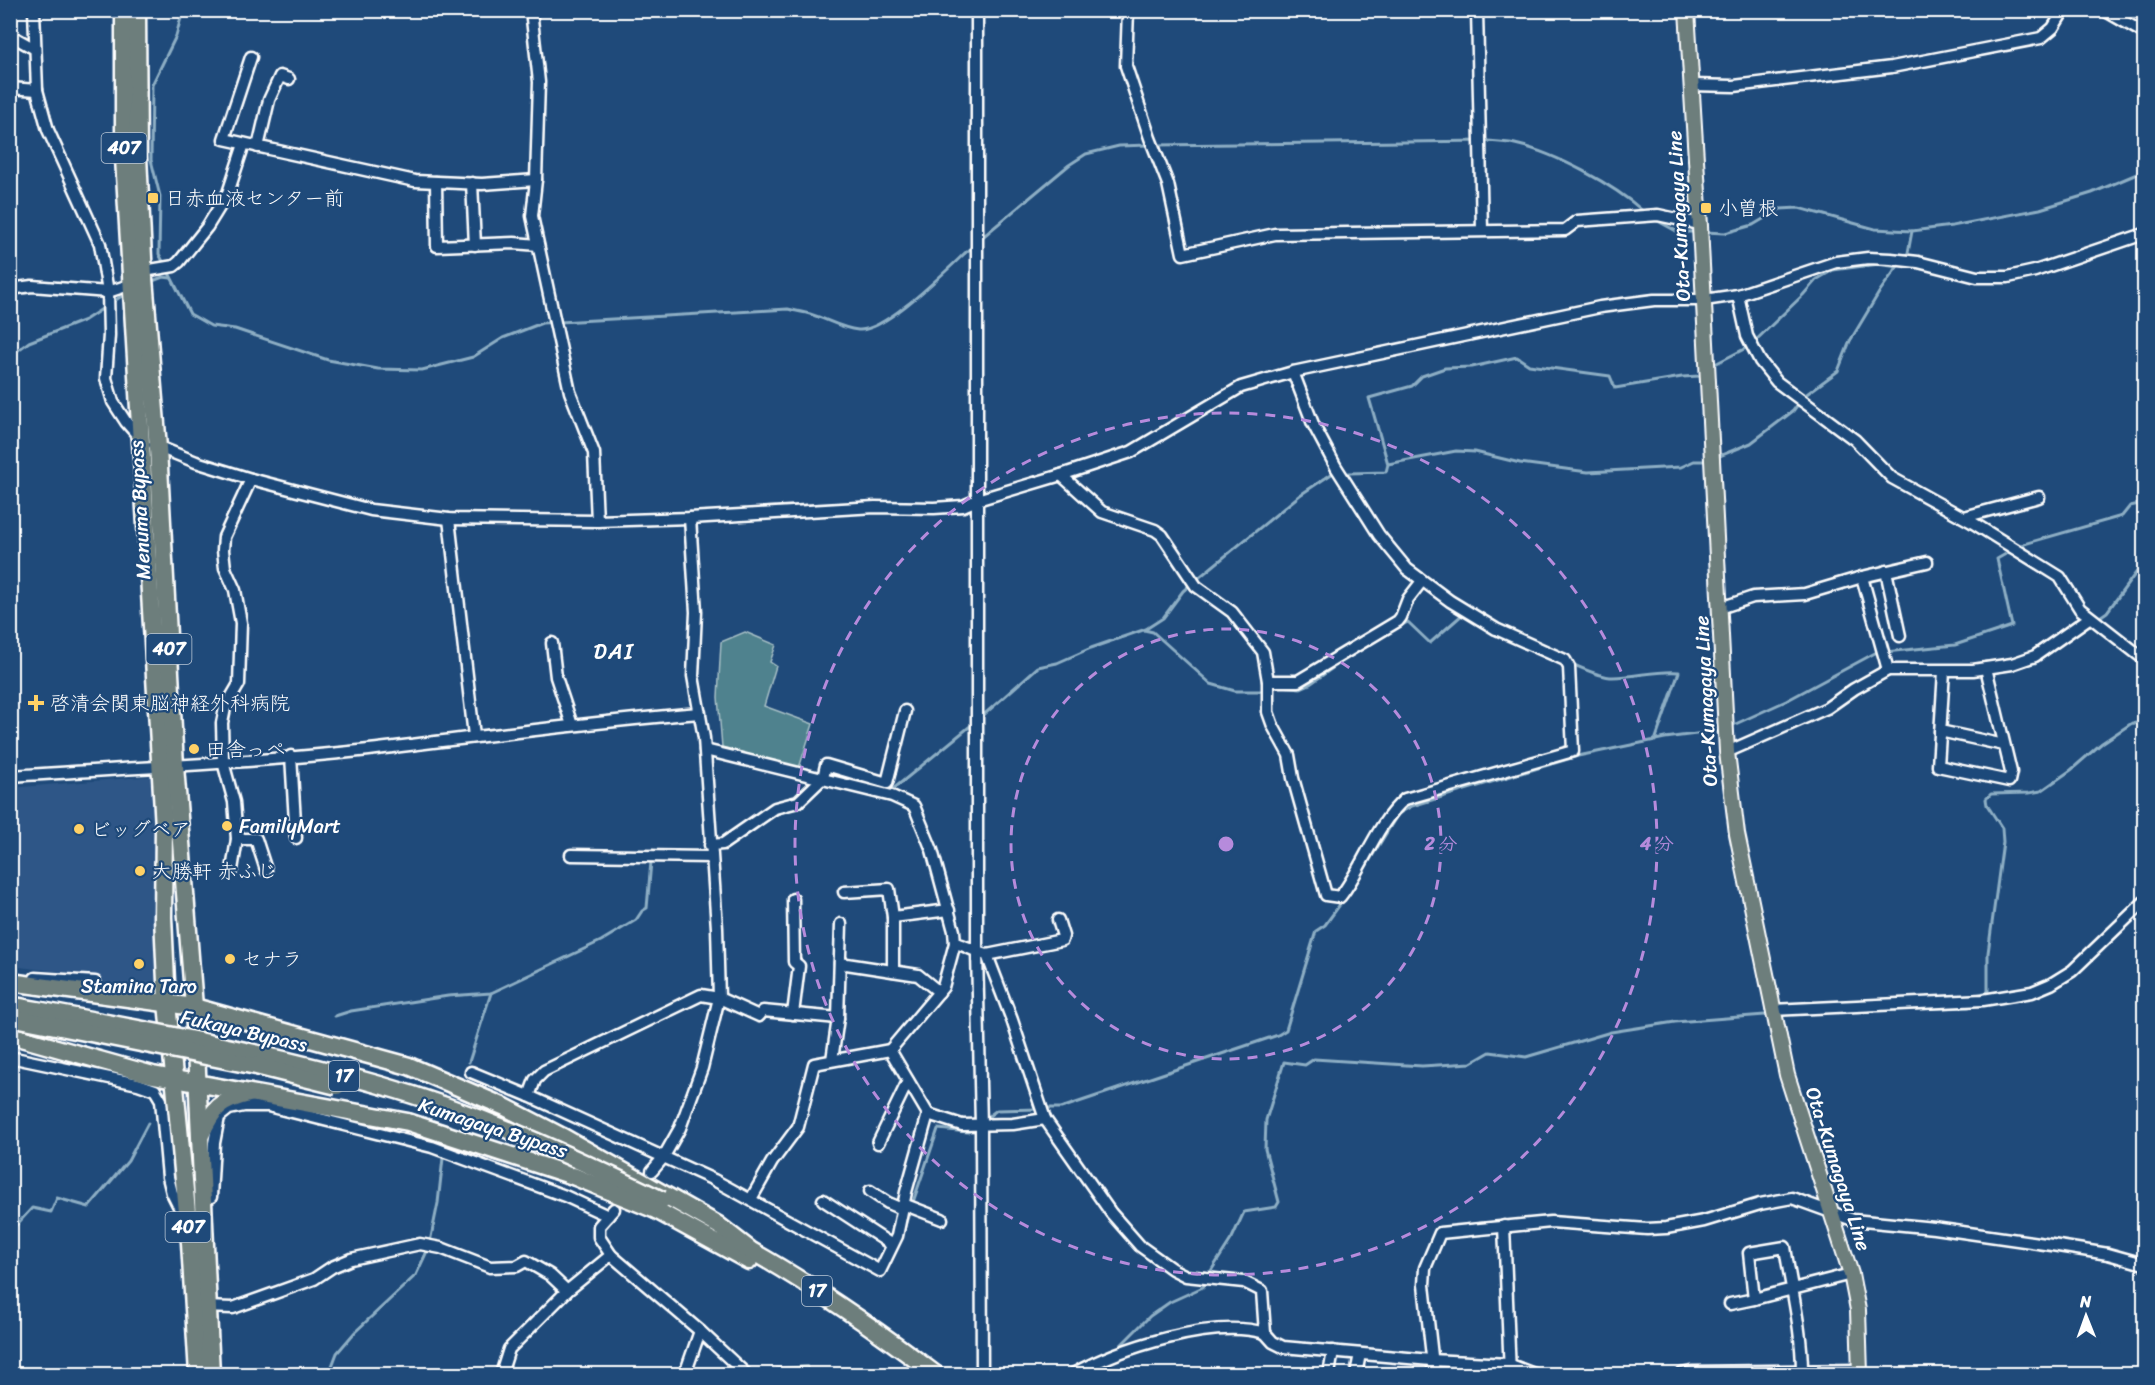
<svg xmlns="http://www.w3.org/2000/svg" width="2155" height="1385" font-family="Sriracha,'Klee One',sans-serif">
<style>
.built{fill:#2e5787}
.green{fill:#50828e;stroke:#a8c0c6;stroke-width:1.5}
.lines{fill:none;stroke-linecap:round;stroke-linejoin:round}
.stream{stroke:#8daec4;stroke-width:3}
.minor-casing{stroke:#fff;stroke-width:15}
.major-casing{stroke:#fff;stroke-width:18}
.highway-casing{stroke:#fff;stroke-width:21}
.minor{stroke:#1f4a7a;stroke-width:10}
.major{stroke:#6d7e7c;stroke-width:14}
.highway{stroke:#6d7e7c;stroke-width:16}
.highway-bridge-casing{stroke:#fff;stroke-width:21;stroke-linecap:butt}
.highway-bridge{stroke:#6d7e7c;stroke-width:16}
.ring{fill:none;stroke:#b68bdc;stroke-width:3;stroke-dasharray:10 8}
.poi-dot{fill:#ffd166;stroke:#1f4a7a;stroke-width:2}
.labels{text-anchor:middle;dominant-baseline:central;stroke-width:4.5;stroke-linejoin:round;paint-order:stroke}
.shield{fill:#1f4a7a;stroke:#bcc9d7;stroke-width:1.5}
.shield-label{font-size:18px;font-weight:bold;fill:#fff}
.poi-label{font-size:20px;fill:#fff;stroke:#1f4a7a;text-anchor:start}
.street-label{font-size:20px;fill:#fff;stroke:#1f4a7a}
.quarter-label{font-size:22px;letter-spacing:1.5px;fill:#fff;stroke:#1f4a7a}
.centre{fill:#b68bdc;stroke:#1f4a7a;stroke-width:3}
.ring-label{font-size:18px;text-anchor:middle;font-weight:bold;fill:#b68bdc;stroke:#1f4a7a;stroke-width:4.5;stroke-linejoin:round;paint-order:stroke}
</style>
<rect width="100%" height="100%" fill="#1f4a7a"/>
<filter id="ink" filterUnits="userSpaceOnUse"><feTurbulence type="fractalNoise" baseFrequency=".0167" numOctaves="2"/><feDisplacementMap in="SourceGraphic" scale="12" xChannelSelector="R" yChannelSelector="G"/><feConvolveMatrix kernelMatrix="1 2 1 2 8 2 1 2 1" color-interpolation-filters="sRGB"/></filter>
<g filter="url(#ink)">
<path class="built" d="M153,776l3,58 -4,69 4,76 -11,9 -38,-3 -11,-9 -85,-10v-178z"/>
<g class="green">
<path d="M745,632l31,13 -6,17 6,4 -12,40 49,18 -14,44 -77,-21 -4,-50 3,-55z"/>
<path d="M807,1366l3,8h-35l2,-6z"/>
</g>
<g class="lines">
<g class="stream">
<path d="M1155,145l332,-4c9,1 19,1 28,3 40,9 98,40 129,68"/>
<path d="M1654,219l24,13h17"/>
<path d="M1704,232l21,1 28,-8 27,-16 19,-1 76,21 37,2 40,-5 88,-17 52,-16 52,-22"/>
<path d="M979,240l90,-75 17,-11 33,-8 30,-1"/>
<path d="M1904,258l4,-5 4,-22"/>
<path d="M165,265l-6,-11 1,-58 -9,-36 1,-75 24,-49 7,-26"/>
<path d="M168,271l22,43 21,12 24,3 93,31 50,9 44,1 51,-13 30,-19 39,-15 246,-14c7,2 15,3 22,5 17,5 30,14 48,16 28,3 94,-66 117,-86"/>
<path d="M150,282l13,-5 8,1"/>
<path d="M111,303l14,-9"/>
<path d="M1754,342l49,-47 13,-15 17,-10 46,-6 18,3"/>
<path d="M10,356l19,-14 56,-22 20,-13"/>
<path d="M1715,364l35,-18"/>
<path d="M1717,457l34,-14 42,-32 11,-15 34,-25 12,-30 30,-50 20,-28"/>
<path d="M1388,464l68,-13 19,1 45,11 68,9 93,-5 13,-6h11"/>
<path d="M1349,473l37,-1 2,-8 -19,-66 43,-12 10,-10 23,-8 27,-1 45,-10 12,8 81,11 5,12 67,-11 18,-1"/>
<path d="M2017,548l7,-4 98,-28 8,-10 14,-3"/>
<path d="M1196,580l104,-85 33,-22"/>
<path d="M2097,619l10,-7 37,-50"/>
<path d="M1398,627l10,-5 22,21 33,-29 3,1"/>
<path d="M1144,630l9,2 58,52 24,7h27l17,-5 22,2 9,-4 38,-27 32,-19"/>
<path d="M1572,664c12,5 28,13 41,13 22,0 44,-7 66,-5l-24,69"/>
<path d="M2024,665l11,-2 42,-30"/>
<path d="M979,719l59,-52 19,-4 34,-15 55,-19 17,-11 20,-27 8,-7"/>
<path d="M1729,727l57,-26 89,-48 80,-8 57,-19 -15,-67 14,-8"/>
<path d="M858,782l34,8 82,-67"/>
<path d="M758,826l19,-12 23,-8"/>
<path d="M1352,889l46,-75 14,-8 166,-50 87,-18 55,-7"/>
<path d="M1972,996l16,-4v-39l15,-111 -1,-14 -15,-23 -1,-6 5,-5 38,-1 12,-2 30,-21 31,-27 30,-20 12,1"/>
<path d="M1786,1014l183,-7v-3"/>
<path d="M335,1016l16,-5 97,-15 43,-3 110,-52 35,-21 6,-9 5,-3 5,-58 11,1"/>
<path d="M469,1062l22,-69"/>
<path d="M1045,1108h16l217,-73 8,-5 30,-99 9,-6 19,-26"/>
<path d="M985,1119l12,-9 41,-1"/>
<path d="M10,1232l22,-24 19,4 6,-14 32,9 39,-46 20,-38"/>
<path d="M901,1237l37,-108 30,3 4,-3"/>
<path d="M430,1242l8,-39 5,-45"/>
<path d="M1209,1274l23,-36 12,-26 32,-5 3,-5 -14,-53 1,-29 18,-58 21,3 9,-6 108,7 49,-3 19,-11 36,5 85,-25 64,-10 90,-7"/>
<path d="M1119,1347l31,-31 20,-14 33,-15 3,-6"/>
<path d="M329,1374l8,-21 18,-21 61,-57 12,-26"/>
</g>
<defs>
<g id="minor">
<path d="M34,10l3,80 11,40 52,114 8,48 1,43 -3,43 7,24 13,20 14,16"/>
<path d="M531,10l8,72 -3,98 -4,36 38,176 24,61 3,68"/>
<path d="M977,10v942l4,173 1,249"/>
<path d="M1128,10l-2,56 24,72 18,46 15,70 92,-20 290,-4 12,-9 81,-6 42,9"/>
<path d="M1477,10l5,220"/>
<path d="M2104,10l40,23"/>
<path d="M10,35l25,14"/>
<path d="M251,57l-27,82 191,42 67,3 54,-4"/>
<path d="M1691,85l43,1 158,-19 149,-29 12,-10 11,-18"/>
<path d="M10,88l27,2"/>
<path d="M258,147l11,-47 11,-24 9,3"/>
<path d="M436,182l1,64 77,-3 24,2"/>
<path d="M472,183l3,62"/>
<path d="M144,271l30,-5 5,-4 28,-35 21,-34 16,-49"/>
<path d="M10,289l22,-3 76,6 24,-8"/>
<path d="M1738,295l9,41 13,25 17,21 78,58 37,38 78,43 90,56 20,32 64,50"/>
<path d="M154,445l42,17 55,17 120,31 78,9 148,2 93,-3 185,-11 59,1 29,-2 14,-6 84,-25 70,-23 110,-65 52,-15 307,-65 54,-7h50l34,-5 98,-33 32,-4 23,1 27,3 59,15h31l27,-6 109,-37"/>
<path d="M1061,475l41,37 53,18 7,5 34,51 36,26 31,40 5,29v31l5,14 16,29 4,23 33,117 14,2c24,-31 35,-72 65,-98l168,-48 -4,-84 -4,-7 -69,-31 -46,-28 -43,-32 -28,-34 -43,-68 -23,-43 -20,-52"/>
<path d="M1964,517l75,-20"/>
<path d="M449,519l25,217"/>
<path d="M1886,571l14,65"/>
<path d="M1862,577l26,93"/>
<path d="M1720,608l33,-11 52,-3 57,-17 65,-15"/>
<path d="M552,643l4,34 16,48"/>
<path d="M1944,671l-6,95 71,15 2,-9 -25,-104"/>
<path d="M1268,681h30l100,-60 3,-4 7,-18 14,-18"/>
<path d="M1940,731l64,14"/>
<path d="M705,750l187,46 22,10 18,44 22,81 1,12c12,3 21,9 32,12l25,65 33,99 66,94 29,33 32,23 14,7 58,6 18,9 3,42"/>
<path d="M1727,752l100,-44 27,-19 34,-19h85l39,-6 23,-8 54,-38"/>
<path d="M291,756l5,82"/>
<path d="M10,776c120,-8 240,-13 359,-26 110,-13 220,-28 331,-37"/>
<path d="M237,839h19l10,31"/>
<path d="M710,845l13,-1 52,-36 23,-6 25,-24 3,-13 61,18 18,-72"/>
<path d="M571,855l140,2"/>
<path d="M232,870l5,-31 -3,-37 -11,-40 -1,-39 3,-15 14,-24 2,-61 -6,-33 -10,-22 -2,-18 1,-13 27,-58"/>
<path d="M844,892l45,-3 4,28v54"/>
<path d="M793,899l1,63 5,4 -6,48"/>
<path d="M893,917l56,-7"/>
<path d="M987,955l75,-15 1,-4 -5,-16"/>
<path d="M840,963l78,12 21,17"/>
<path d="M35,978l60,4 3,12"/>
<path d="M1772,1010l211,-10 49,-8 19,-8 21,-13 72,-69"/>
<path d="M890,1050l53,-63 12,-44"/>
<path d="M10,1057l128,27 17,6 6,10 7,77 4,16 12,24"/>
<path d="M832,1060l6,-42 3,-94"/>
<path d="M471,1072l58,24 185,84 166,91 17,-35 9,-44 22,-78"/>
<path d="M529,1096l6,-16 9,-9 157,-76 18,3 40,18 4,-5 75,7"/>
<path d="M878,1143l30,-62"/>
<path d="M652,1171l11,-13 17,-30 22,-60 17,-70 -2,-70 -13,-190 -11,-62 3,-64 -6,-94"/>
<path d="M870,1191l18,12 14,6"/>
<path d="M211,1197l3,-54 5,-26 10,-8 15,-3h24l164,41 133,49 43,20"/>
<path d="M751,1199l21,-37 26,-35 16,-63 76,-14 38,64 34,11 51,-1 32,-5"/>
<path d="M823,1200l69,45"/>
<path d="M903,1204l39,15"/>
<path d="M614,1209l-15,17v11l12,18 89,76 46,43"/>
<path d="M1504,1226l6,148"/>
<path d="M1730,1304l24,-5"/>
<path d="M203,1307l30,1 81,-29 18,-12 19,-8 69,-15 21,4 49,19 27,-1 9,-5 24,14 17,16"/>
<path d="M1802,1371c0,-41 -11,-83 -17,-124l-36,6 5,46 97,-25"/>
<path d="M501,1374l8,-25 58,-58 44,-36"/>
<path d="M685,1374l15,-43"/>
<path d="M1073,1374c47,-26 139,-56 192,-41l8,9 10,5 148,13 77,4 26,10"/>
<path d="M1329,1374l4,-23"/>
<path d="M1356,1374l4,-20"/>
<path d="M1434,1374l-10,-89 1,-17 15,-35 111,-11 96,7 19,-1 38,-7 56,-17 32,-6 61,22 81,8 118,17 56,9 36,10"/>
<path d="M1455,1374l14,-11"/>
<path d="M1682,1374l11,-2 167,-2"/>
</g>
<path id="major" d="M1687,10l13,216 27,526 10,82 50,241 64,199 7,36 2,64"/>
<g id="highway">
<path d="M124,10v148l40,669 -1,90 4,86 23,240 8,131"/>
<path d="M137,10l1,146 6,122 14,170 17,318 19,241 17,367"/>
<path d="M10,982l184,25 215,59 96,41 56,29 157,89 31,24"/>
<path d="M10,1035l143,40 255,47 165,54"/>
<path d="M201,1135c12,-27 19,-34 48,-41"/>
<path d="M656,1210l93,51"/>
<path d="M739,1244c69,38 134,83 196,130"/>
</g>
</defs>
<use href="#minor" class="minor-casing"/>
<use href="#major" class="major-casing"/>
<use href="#highway" class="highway-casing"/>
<use href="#minor" class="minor"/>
<use href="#major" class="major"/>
<use href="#highway" class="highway"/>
<defs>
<g id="highway-bridge">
<path d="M10,1005c124,23 249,45 370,80 98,28 190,70 282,115"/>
<path d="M10,1017l246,49 81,20"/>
<path d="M573,1176l83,34"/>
</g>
</defs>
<use href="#highway-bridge" class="highway-bridge-casing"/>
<use href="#highway-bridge" class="highway-bridge"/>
</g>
</g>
<g class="ring">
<circle cx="1226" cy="844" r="215"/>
<circle cx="1226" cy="844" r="431"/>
</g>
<g class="poi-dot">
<rect x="147" y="192" width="12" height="12" rx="3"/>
<rect x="1700" y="202" width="12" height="12" rx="3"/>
<path d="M33 694h6v6h6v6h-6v6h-6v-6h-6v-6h6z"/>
<circle cx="194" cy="749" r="6"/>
<circle cx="227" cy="826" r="6"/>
<circle cx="79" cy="829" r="6"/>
<circle cx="140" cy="871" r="6"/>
<circle cx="230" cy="959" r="6"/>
<circle cx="139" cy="964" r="6"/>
</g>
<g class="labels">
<g class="shield">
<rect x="101.5" y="133" width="45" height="30" rx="4.5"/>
<rect x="146.5" y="634" width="45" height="30" rx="4.5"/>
<rect x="329" y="1061" width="30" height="30" rx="4.5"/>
<rect x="165.5" y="1212" width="45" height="30" rx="4.5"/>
<rect x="802" y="1276" width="30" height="30" rx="4.5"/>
</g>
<g class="shield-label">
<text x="124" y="148">407</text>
<text x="169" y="649">407</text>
<text x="344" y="1076">17</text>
<text x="188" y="1227">407</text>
<text x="817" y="1291">17</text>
</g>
<g class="poi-label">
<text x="165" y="198">日赤血液センター前</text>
<text x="1718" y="208">小曽根</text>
<text x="50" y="703">啓清会関東脳神経外科病院</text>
<text x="206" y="749">田舎っぺ</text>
<text x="239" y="826">FamilyMart</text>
<text x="91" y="829">ビッグベア</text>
<text x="152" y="871">大勝軒 赤ふじ</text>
<text x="242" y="959">セナラ</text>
<text x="139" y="986" text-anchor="middle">Stamina Taro</text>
</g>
<g class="street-label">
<text transform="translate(1679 216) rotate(-93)">Ota-Kumagaya Line</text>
<text transform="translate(140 510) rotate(-93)">Menuma Bypass</text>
<text transform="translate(1706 701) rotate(-93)">Ota-Kumagaya Line</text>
<text transform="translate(244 1031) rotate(13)">Fukaya Bypass</text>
<text transform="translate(493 1128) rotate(18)">Kumagaya Bypass</text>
<text transform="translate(1838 1169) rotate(72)">Ota-Kumagaya Line</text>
</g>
<g class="quarter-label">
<text x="614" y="651">DAI</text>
</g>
</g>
<circle cx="1226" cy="844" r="9" class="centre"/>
<g class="ring-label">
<text x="1441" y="850">2 分</text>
<text x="1657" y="850">4 分</text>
</g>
<rect width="2155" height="1385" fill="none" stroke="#1f4a7a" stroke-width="36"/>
<rect x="18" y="18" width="2119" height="1349" fill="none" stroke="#fff" stroke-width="2" filter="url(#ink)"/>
<g transform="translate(2086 1316) rotate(359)" stroke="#1f4a7a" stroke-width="4.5" paint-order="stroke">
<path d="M0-4.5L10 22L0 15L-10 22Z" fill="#ffffff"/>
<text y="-9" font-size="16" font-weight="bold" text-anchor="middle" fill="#ffffff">N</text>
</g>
</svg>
